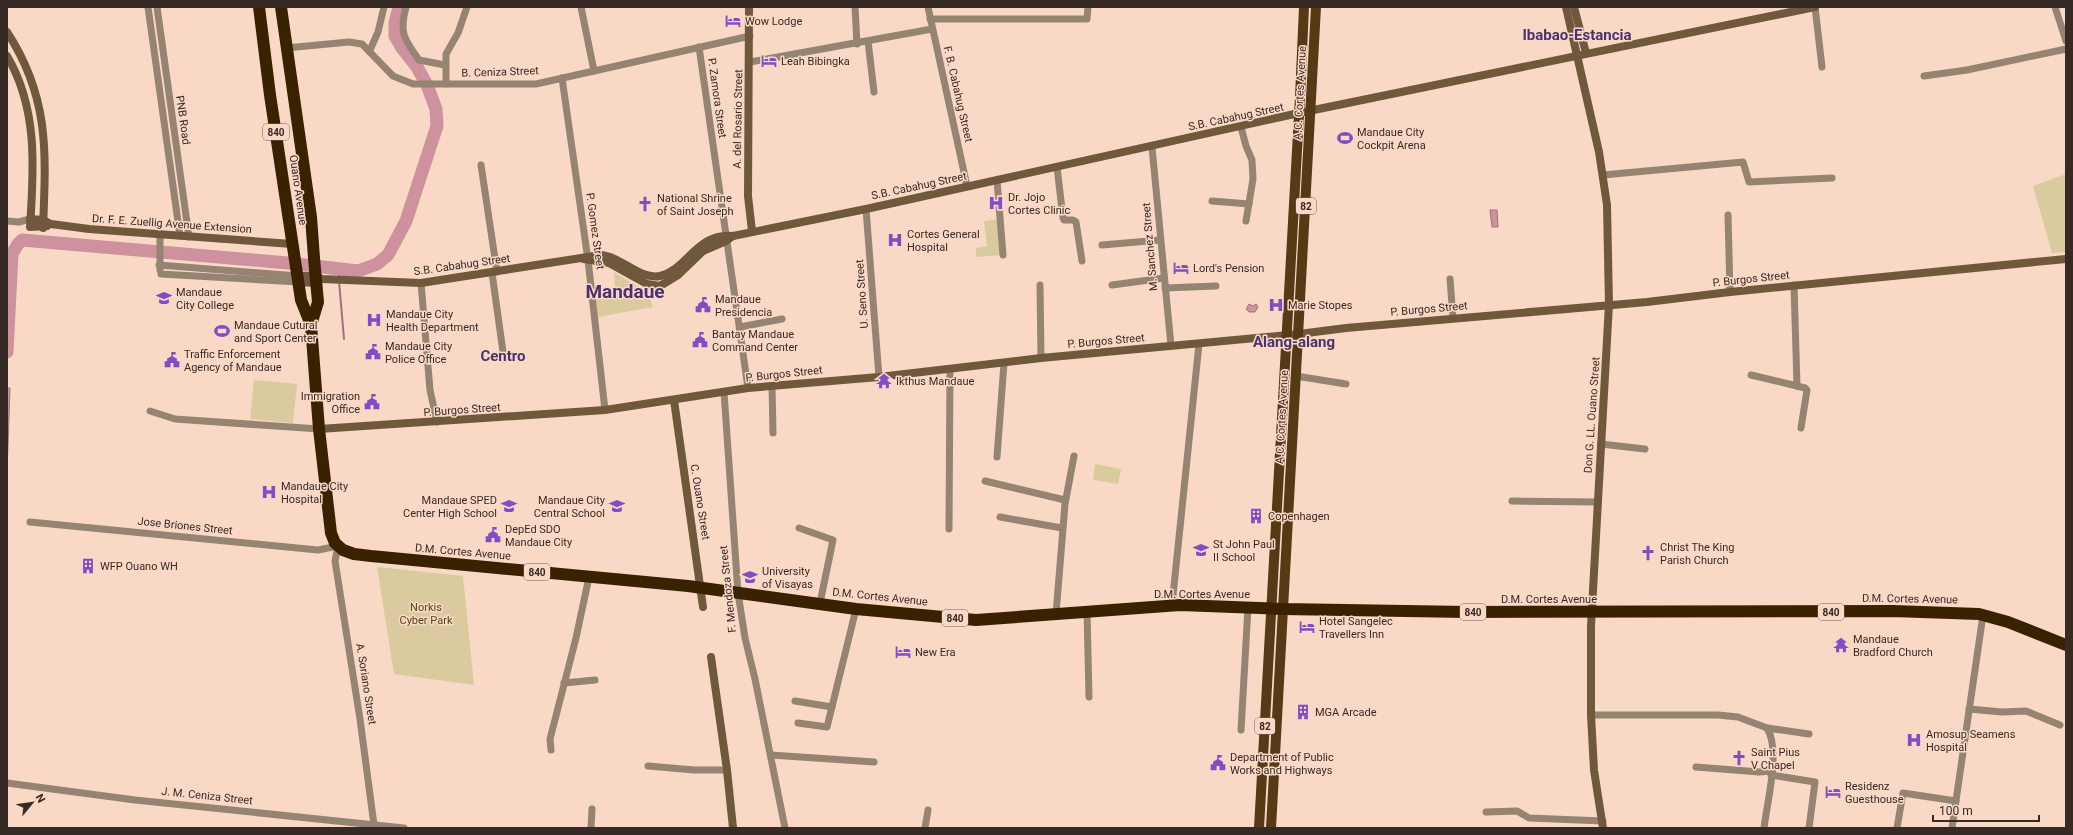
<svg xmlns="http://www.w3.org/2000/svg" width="2073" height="835" font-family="Roboto,sans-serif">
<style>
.green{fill:#d9cb9d}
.water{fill:#ce919e;stroke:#a17279}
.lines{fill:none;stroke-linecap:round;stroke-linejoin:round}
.stream{stroke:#a17279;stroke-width:2}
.river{stroke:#ce919e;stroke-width:13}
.street{stroke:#948471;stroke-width:7}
.secondary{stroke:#6f583c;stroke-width:8}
.primary{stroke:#553a15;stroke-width:10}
.highway{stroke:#3a2200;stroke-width:12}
.labels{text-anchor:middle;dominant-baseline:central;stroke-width:3;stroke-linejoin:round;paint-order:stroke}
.shield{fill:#fad8c6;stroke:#725e55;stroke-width:1}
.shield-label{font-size:10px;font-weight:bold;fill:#372a24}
.poi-label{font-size:11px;fill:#372a24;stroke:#fad8c6;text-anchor:start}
.street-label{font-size:11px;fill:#372a24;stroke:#fad8c6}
.park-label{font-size:11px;fill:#524519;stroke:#fad8c6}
.district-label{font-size:15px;font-weight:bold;fill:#49326d;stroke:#fad8c6}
.town-label{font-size:19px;font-weight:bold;fill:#49326d;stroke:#fad8c6}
</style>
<rect width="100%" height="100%" fill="#fad8c6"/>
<g class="green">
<path d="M2066,174v78l-14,1 -19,-67z"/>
<path d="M998,219l4,36 -26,2v-9l11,-2 -3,-25z"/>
<path d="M614,272l17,11 16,8 6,16 -55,10 -2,-19 13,-3 6,-8z"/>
<path d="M254,380l43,4 -4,39 -43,-4z"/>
<path d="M1095,464l26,5 -3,15 -25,-4z"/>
<path d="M377,567l86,9 11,109 -80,-11z"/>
</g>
<g class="water">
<path d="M1490,210h7l1,17h-6z"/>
<path d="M1249,304l4,2 3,-2 2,3 -3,5h-6l-3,-3z"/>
<path d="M7,388h3l-3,86z"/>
</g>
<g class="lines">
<g class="stream">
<path d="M339,277v-8"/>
<path d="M339,281l5,58"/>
</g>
<path class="river" d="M7,352l5,-98 6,-10 4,-4 266,23 70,8 19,-7 11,-9 18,-34 31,-95 -1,-17 -9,-24 -10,-18 -15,-19 -7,-12v-13l4,-16"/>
<g class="street">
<path d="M148,7l32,229"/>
<path d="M157,7l32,230"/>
<path d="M406,7c-7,26 -2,32 13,53l26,5"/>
<path d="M581,7l13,64"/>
<path d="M855,7l2,37"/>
<path d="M928,7l39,179"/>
<path d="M1815,7l7,60"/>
<path d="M2055,7l11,34"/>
<path d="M930,19h157l1,-12"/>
<path d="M868,41l6,51"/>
<path d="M699,47l49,341"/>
<path d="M286,48l63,-6 13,2 31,32 20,8h123l214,-48"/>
<path d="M370,50l8,-18 6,-25"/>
<path d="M750,62l182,-33"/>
<path d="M1924,76l43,-6 99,-21"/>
<path d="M562,78l26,182 17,150"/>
<path d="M446,84v-30l12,-21 9,-26"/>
<path d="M1241,127l5,19 6,14 1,19 -7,42"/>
<path d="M1152,147l19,199"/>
<path d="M481,165l16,107"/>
<path d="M1057,167l6,51 1,2h9l3,2 6,39"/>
<path d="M1603,175l140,-13 6,20 83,-4"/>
<path d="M997,180l6,75"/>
<path d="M1212,201l37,3"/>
<path d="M866,209l13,168"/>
<path d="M1728,215l2,77"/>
<path d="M7,221l12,1 11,-3"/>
<path d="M160,234v36"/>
<path d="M1102,245l58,-5"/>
<path d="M159,265l139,11"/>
<path d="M492,273l12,86"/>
<path d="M161,274l138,8"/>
<path d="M1450,279l3,39"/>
<path d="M421,283l9,107 7,32"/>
<path d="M1040,285l1,73"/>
<path d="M1112,285l52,-7"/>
<path d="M1165,288l51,-2"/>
<path d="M740,327l42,-8"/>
<path d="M1751,375l46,11 -3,-101"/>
<path d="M1296,376l50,8"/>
<path d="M772,386l1,47"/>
<path d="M1797,386l8,2 2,2 -6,38"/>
<path d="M724,392l14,201 7,45 10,41 30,149"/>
<path d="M150,411l25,8 144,10"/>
<path d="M1601,444l44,5"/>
<path d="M997,457l7,-94"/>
<path d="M985,481l80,19"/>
<path d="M1512,501l85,1"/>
<path d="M1000,517l62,11"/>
<path d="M30,522l288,28 20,-4"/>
<path d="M799,528l34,12 -13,63"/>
<path d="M949,529l1,-159"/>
<path d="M338,546l-3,15 25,158 14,106"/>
<path d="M1172,605l27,-261"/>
<path d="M1087,611l2,86"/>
<path d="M1056,614l9,-110 9,-48"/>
<path d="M564,683l31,-3"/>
<path d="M795,701l37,6"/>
<path d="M1969,709l33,3 24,-1 34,14"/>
<path d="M1591,715h127l20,2 29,11c14,22 0,74 -3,100"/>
<path d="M798,723l29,4 29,-118"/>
<path d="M1767,728l42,6"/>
<path d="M1241,730l7,-123"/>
<path d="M551,750l-1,-11 26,-101 13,-61"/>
<path d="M771,755l103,7"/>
<path d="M648,766l46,4h33"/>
<path d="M1696,767l63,5 12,-1"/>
<path d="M1771,775l44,7 -6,46"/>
<path d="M7,783l128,17 269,28"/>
<path d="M1486,812l31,-1 12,7 74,3"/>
<path d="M591,828l1,-19"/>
<path d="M925,828l3,-18"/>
<path d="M1897,828l6,-35 53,8"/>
<path d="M1952,828l31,-213"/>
</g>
<g class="secondary">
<path d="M749,7l-1,189 4,35"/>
<path d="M1566,7l33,145 8,53 2,99 -18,322v89l3,55 9,58"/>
<path d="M1574,7l12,46"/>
<path d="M7,32c43,66 39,121 36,196"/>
<path d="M7,56c31,52 27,113 23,171l17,-1"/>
<path d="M30,219l13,1 8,4 38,5 203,15"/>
<path d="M584,259l25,4 38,21 13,2 18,-11 25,-24 23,-10 7,-5"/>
<path d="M298,276h18l6,3 99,4 179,-28c21,1 39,25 60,21 27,-6 37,-44 73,-40l133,-27 433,-96 516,-106"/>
<path d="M299,282l17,1 3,-2"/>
<path d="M674,400l29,207"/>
<path d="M319,429l286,-19 143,-22 131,-11 162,-19 258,-24 47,-6 301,-26 83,-10 336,-33"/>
<path d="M711,657l16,113 6,58"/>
</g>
<g class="primary">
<path d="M1259,828l41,-731 4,-90"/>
<path d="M1271,828l45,-821"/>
</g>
<g class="highway">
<path d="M259,7l11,88 31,205 10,25 8,104 12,104 4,10 8,7 11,4 17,2 317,30 168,23 120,11 204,-15 103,4 184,3 426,-1 86,3 29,8 58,23"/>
<path d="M281,7l30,210 3,41 4,44 -7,23"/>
</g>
</g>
<defs>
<symbol id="hotel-bare" viewBox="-9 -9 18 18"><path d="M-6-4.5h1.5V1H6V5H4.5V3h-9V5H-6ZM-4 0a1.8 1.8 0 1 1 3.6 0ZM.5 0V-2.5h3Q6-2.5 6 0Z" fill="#7f4dc5" stroke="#fad8c6" stroke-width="2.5" paint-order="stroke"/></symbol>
<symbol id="stadium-bare" viewBox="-9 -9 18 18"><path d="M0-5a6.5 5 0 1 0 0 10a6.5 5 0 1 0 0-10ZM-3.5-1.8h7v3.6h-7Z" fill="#7f4dc5" stroke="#fad8c6" stroke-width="2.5" paint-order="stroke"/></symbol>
<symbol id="hospital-bare" viewBox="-9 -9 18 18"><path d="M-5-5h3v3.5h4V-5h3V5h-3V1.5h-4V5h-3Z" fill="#7f4dc5" stroke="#fad8c6" stroke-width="2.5" paint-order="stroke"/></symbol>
<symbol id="church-bare" viewBox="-9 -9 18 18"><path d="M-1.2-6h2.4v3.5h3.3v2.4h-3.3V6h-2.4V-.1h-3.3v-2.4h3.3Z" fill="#7f4dc5" stroke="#fad8c6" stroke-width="2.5" paint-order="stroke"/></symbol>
<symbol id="university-bare" viewBox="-9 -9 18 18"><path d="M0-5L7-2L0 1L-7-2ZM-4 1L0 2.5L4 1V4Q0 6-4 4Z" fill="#7f4dc5" stroke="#fad8c6" stroke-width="2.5" paint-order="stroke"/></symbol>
<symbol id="civic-bare" viewBox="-9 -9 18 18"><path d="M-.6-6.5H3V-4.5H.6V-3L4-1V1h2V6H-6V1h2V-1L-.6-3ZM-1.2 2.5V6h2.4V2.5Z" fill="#7f4dc5" stroke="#fad8c6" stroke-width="2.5" paint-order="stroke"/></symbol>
<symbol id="temple-bare" viewBox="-9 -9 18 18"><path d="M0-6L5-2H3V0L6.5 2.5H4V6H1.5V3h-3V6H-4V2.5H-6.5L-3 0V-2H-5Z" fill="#7f4dc5" stroke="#fad8c6" stroke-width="2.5" paint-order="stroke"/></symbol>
<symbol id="school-bare" viewBox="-9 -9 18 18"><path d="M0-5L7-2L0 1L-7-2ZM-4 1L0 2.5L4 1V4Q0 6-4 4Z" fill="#7f4dc5" stroke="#fad8c6" stroke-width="2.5" paint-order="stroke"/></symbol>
<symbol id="building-bare" viewBox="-9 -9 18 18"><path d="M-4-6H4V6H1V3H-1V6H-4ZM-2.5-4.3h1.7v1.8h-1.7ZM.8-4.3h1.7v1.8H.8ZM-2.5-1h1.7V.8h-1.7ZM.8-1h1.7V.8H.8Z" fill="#7f4dc5" stroke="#fad8c6" stroke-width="2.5" paint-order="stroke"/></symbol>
</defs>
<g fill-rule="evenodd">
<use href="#hotel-bare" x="722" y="10" width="22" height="22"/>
<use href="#hotel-bare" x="758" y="50" width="22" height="22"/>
<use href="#stadium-bare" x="1334" y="127" width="22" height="22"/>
<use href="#hospital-bare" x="985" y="192" width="22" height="22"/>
<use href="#church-bare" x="634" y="193" width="22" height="22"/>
<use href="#hospital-bare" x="884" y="229" width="22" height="22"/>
<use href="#hotel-bare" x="1170" y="257" width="22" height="22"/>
<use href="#university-bare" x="153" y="287" width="22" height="22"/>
<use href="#civic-bare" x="692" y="294" width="22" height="22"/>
<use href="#hospital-bare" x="1265" y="294" width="22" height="22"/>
<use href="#hospital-bare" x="363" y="309" width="22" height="22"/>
<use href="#stadium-bare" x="211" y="320" width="22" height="22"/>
<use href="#civic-bare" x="689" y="329" width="22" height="22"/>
<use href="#civic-bare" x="362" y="341" width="22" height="22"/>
<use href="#civic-bare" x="161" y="349" width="22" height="22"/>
<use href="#temple-bare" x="873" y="370" width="22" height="22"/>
<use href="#civic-bare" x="361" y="391" width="22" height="22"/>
<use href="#hospital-bare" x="258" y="481" width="22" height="22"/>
<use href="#school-bare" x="498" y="495" width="22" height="22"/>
<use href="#school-bare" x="606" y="495" width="22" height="22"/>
<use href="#building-bare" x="1245" y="505" width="22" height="22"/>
<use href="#civic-bare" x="482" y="524" width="22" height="22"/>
<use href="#school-bare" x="1190" y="539" width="22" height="22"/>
<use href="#church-bare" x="1637" y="542" width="22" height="22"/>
<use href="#building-bare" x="77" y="555" width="22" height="22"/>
<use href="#university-bare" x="739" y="566" width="22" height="22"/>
<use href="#hotel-bare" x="1296" y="616" width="22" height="22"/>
<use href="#temple-bare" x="1830" y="634" width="22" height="22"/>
<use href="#hotel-bare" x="892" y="641" width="22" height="22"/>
<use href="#building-bare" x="1292" y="701" width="22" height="22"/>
<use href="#hospital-bare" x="1903" y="729" width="22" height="22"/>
<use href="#church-bare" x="1728" y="747" width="22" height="22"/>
<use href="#civic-bare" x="1207" y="752" width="22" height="22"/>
<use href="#hotel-bare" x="1822" y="781" width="22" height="22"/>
</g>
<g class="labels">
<g class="shield">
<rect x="263" y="124" width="26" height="16" rx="3"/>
<rect x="1296" y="198" width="20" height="16" rx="3"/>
<rect x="524" y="564" width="26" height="16" rx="3"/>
<rect x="1460" y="604" width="26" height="16" rx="3"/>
<rect x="1818" y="604" width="26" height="16" rx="3"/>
<rect x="942" y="610" width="26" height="16" rx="3"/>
<rect x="1255" y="718" width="20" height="16" rx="3"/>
</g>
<g class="shield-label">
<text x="276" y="132">840</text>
<text x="1306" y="206">82</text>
<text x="537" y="572">840</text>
<text x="1473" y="612">840</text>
<text x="1831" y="612">840</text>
<text x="955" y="618">840</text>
<text x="1265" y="726">82</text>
</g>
<g class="poi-label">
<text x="745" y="21">Wow Lodge</text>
<text x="781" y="61">Leah Bibingka</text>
<text x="1357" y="132">Mandaue City<tspan x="1357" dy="13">Cockpit Arena</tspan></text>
<text x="1008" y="197">Dr. Jojo<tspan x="1008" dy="13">Cortes Clinic</tspan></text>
<text x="657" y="198">National Shrine<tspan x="657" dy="13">of Saint Joseph</tspan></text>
<text x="907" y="234">Cortes General<tspan x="907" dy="13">Hospital</tspan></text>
<text x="1193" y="268">Lord's Pension</text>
<text x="176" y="292">Mandaue<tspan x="176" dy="13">City College</tspan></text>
<text x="715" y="299">Mandaue<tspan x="715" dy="13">Presidencia</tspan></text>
<text x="1288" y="305">Marie Stopes</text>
<text x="386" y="314">Mandaue City<tspan x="386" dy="13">Health Department</tspan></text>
<text x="234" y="325">Mandaue Cutural<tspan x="234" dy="13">and Sport Center</tspan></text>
<text x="712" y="334">Bantay Mandaue<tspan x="712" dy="13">Command Center</tspan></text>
<text x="385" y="346">Mandaue City<tspan x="385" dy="13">Police Office</tspan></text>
<text x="184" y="354">Traffic Enforcement<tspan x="184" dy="13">Agency of Mandaue</tspan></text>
<text x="896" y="381">Ikthus Mandaue</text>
<text x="360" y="396" text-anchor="end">Immigration<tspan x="360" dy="13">Office</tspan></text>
<text x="281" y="486">Mandaue City<tspan x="281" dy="13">Hospital</tspan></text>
<text x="497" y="500" text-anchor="end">Mandaue SPED<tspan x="497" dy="13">Center High School</tspan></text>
<text x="605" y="500" text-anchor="end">Mandaue City<tspan x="605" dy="13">Central School</tspan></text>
<text x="1268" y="516">Copenhagen</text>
<text x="505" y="529">DepEd SDO<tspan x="505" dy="13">Mandaue City</tspan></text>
<text x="1213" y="544">St John Paul<tspan x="1213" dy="13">II School</tspan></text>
<text x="1660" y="547">Christ The King<tspan x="1660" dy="13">Parish Church</tspan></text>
<text x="100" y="566">WFP Ouano WH</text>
<text x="762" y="571">University<tspan x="762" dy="13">of Visayas</tspan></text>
<text x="1319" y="621">Hotel Sangelec<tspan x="1319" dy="13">Travellers Inn</tspan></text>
<text x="1853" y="639">Mandaue<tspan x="1853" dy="13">Bradford Church</tspan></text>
<text x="915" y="652">New Era</text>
<text x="1315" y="712">MGA Arcade</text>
<text x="1926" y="734">Amosup Seamens<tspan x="1926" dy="13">Hospital</tspan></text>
<text x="1751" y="752">Saint Pius<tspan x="1751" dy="13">V Chapel</tspan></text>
<text x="1230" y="757">Department of Public<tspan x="1230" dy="13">Works and Highways</tspan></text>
<text x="1845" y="786">Residenz<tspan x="1845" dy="13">Guesthouse</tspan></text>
</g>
<g class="street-label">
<text transform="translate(500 72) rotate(-2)">B. Ceniza Street</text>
<text transform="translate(1300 93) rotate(-87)">A.C. Cortes Avenue</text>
<text transform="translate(958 94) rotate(77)">F. B. Cabahug Street</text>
<text transform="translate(717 98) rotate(82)">P. Zamora Street</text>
<text transform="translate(1236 117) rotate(-12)">S.B. Cabahug Street</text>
<text transform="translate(738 119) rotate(-89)">A. del Rosario Street</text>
<text transform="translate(183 120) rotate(82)">PNB Road</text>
<text transform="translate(919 186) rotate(-12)">S.B. Cabahug Street</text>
<text transform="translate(298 190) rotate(82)">Ouano Avenue</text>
<text transform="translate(172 224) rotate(4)">Dr. F. E. Zuellig Avenue Extension</text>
<text transform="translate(595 231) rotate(82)">P. Gomez Street</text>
<text transform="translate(1150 247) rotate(-95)">M. Sanchez Street</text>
<text transform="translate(462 265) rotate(-8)">S.B. Cabahug Street</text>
<text transform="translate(1751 279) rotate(-6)">P. Burgos Street</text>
<text transform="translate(862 294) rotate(-94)">U. Seno Street</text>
<text transform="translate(1429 309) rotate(-5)">P. Burgos Street</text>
<text transform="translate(1106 341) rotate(-5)">P. Burgos Street</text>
<text transform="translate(784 374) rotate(-6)">P. Burgos Street</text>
<text transform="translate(462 410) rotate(-4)">P. Burgos Street</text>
<text transform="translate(1592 415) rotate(-86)">Don G. LL. Ouano Street</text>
<text transform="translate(1282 417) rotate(-87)">A.C. Cortes Avenue</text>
<text transform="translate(700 502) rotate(81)">C. Ouano Street</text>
<text transform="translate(185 526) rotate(6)">Jose Briones Street</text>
<text transform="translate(463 552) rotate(5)">D.M. Cortes Avenue</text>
<text transform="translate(728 589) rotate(-96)">F. Mendoza Street</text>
<text x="1202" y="594">D.M. Cortes Avenue</text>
<text transform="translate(880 597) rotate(6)">D.M. Cortes Avenue</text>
<text x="1549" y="599">D.M. Cortes Avenue</text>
<text transform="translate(1910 599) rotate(1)">D.M. Cortes Avenue</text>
<text transform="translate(366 684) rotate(81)">A. Soriano Street</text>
<text transform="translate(207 796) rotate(6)">J. M. Ceniza Street</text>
</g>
<g class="park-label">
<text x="426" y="607">Norkis<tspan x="426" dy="13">Cyber Park</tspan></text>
</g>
<g class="district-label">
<text x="1577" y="35">Ibabao-Estancia</text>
<text x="1294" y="342">Alang-alang</text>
<text x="503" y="356">Centro</text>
</g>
<g class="town-label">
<text x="625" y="291">Mandaue</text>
</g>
</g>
<rect width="2073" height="835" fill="none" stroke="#372a24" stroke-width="16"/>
<g transform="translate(32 803) rotate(61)" stroke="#fad8c6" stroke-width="3" paint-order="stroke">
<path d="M0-3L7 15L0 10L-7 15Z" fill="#372a24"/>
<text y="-6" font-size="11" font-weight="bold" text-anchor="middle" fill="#372a24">N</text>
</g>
<path d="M1933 815v6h106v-6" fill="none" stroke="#372a24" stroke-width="2"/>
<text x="1939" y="815" font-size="12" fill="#372a24" stroke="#fad8c6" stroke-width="3" paint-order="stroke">100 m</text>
</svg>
